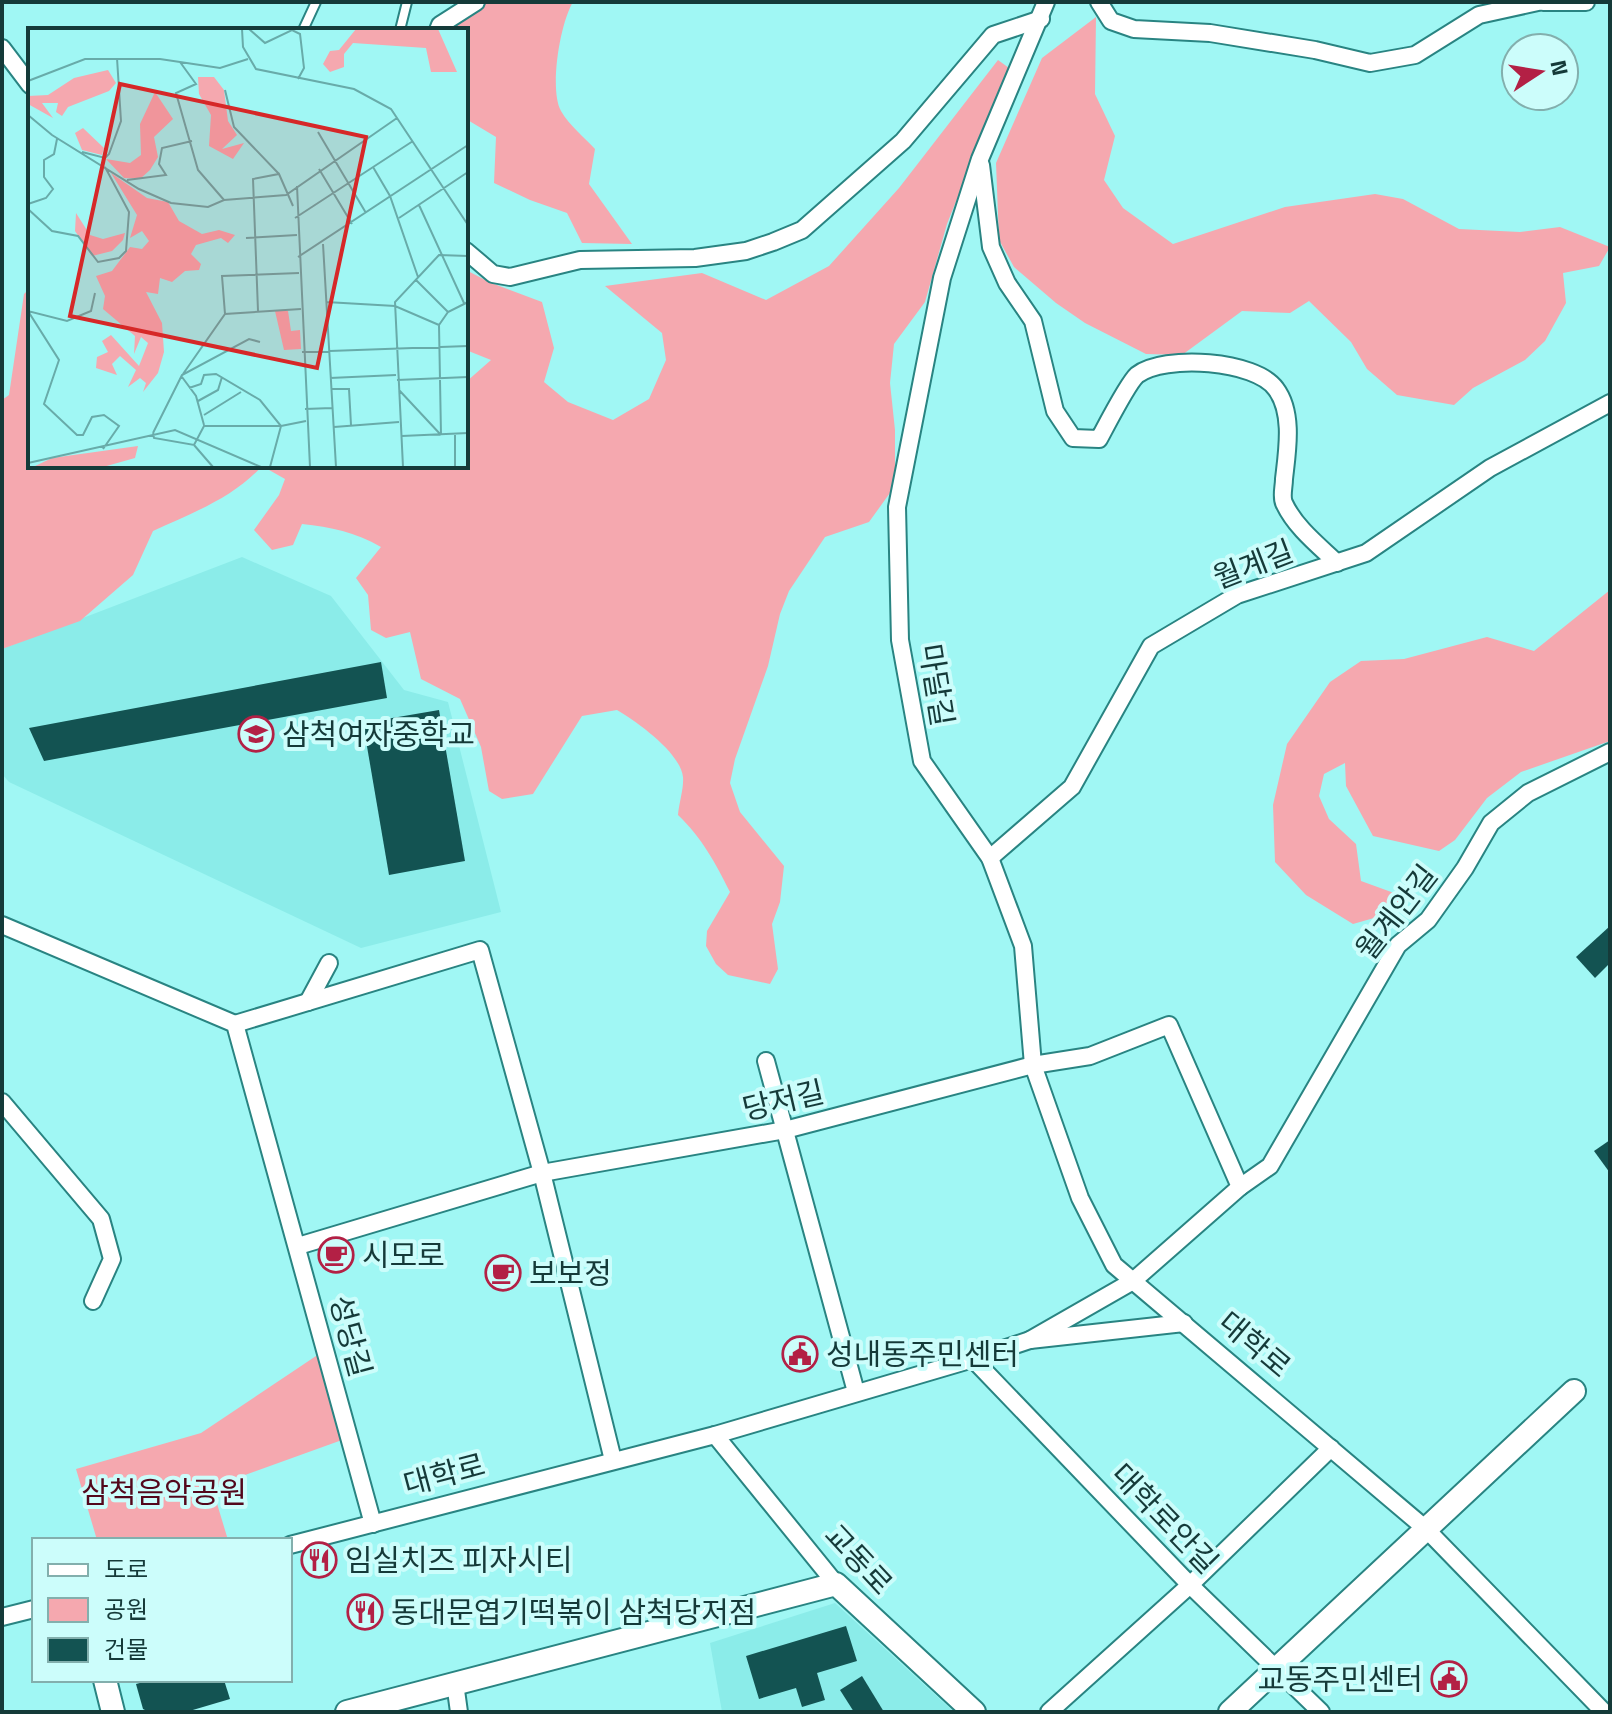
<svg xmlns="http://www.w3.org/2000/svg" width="1612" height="1714" font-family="'Titillium Web','Noto Sans KR',sans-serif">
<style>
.built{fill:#8bece9}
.green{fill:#f5a8af}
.building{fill:#135352}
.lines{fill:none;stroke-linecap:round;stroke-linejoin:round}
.lane-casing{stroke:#298482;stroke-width:12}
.street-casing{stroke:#298482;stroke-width:20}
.secondary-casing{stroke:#298482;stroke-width:26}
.lane{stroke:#fff;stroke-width:8}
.street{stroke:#fff;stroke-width:16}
.secondary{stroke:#fff;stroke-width:22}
.labels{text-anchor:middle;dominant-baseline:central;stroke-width:8;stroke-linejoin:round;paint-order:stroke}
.street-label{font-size:30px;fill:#153a39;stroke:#ccfdfb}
.poi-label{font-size:30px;fill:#153a39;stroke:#ccfdfb;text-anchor:start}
.park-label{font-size:30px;fill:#53071b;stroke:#ccfdfb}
.inset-road{fill:none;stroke:#68aba9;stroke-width:2}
.view{fill:#d62828;fill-opacity:0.15;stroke:#d62828;stroke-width:4}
.inset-edge{fill:none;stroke:#153a39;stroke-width:4}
</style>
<rect width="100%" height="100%" fill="#a0f7f4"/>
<g class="built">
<path d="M242,557l89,39 73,94 44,12 53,210 -140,36 -352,-166 -7,-8v-125z"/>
<path d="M835,1603l119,109h-232l-12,-69z"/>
</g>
<g class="green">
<path d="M486,2h87c-13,21 -24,88 -12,109 8,14 23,26 34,38l-6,35 43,60 -50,-1 -15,-30 -37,-13 -36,-17 2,-46 -30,-18v-89h-19z"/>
<path d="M1096,17l-1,77 20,42 -11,44 19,28 50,36 112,-37 90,-13 28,5 56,30 61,3 40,-5 50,20 -11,19 -36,7 3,30 -21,38 -20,19 -52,28 -19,17 -57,-10 -30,-26 -16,-27 -42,-41 -19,12 -48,-2 -60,44 -36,-1 -61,-31 -29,-20 -42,-36 -15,-27 -3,-77 46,-105z"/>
<path d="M998,60l11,8 -62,156 -22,78 -31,42 -4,39 5,47v56l-26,36 -44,15 -36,54 -9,23 -12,52 -33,93 -5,24 10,29 44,54 -4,36 -8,22 6,45 -8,15 -42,-9 -12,-11 -10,-18 1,-15 23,-39c-15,-30 -28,-54 -52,-77 1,-12 6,-27 5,-38 -3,-25 -46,-55 -66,-67l-35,6 -49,78 -31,5 -13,-8 -8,-44 -21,-48 -39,-20 -11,-47 -24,6 -15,-8 -3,-35 -12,-17 25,-31c-26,-15 -50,-20 -79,-23l-9,21 -21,5 -18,-20 25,-35 6,-16 -23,-13 156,2 1,-2h47v-84l25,-22 -25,-10v-80l23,12 53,20 12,46 -10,34 24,20 45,18 36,-21 17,-39 -4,-27 -57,-47 97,-13 64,27 63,-34 70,-78z"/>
<path d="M30,288v178h232c-29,32 -70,47 -109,65l-20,44 -53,46 -78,28v-249l7,-5 15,-101z"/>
<path d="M1610,590v151l-89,31 -34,26 -32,42 -16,11 -66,-15 -27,-50 -1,-23 -21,11 -5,22 10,23 27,25 5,37 44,16 -10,15 -42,12 -47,-29 -31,-33 -2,-57 14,-61 43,-62 31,-21 43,-2 83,-22 47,14z"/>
<path d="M319,1354l23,86 -130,47 16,53h-131l-21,-71 125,-36z"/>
</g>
<g class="building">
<path d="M381,662l6,36 -343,63 -15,-33z"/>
<path d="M439,710l26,151 -76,14 -26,-152z"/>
<path d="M1610,926v37l-15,15 -19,-21z"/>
<path d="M1610,1140v33l-16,-22z"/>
<path d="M846,1626l11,35 -40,12 8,27 -23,7 -6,-19 -37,11 -13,-43z"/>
<path d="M862,1676l22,36h-30l-14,-22z"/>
<path d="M151,1680h73l6,19 -44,13h-37l-6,-3 -7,-25z"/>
</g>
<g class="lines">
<defs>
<g id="lane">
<path d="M303,30l13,-28"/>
<path d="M400,30l7,-28"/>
</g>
<g id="street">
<path d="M1046,2l-66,157 -38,119 -45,229 3,133 22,121 68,97 33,88 10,119 47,133 34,67 312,264 178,183"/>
<path d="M1099,2l12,19 23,8 76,4 105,17 55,13 45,-8 64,-40 59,-13"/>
<path d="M1543,2h43"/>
<path d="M438,30l2,-5 36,-23"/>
<path d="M2,48l28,37"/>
<path d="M981,165l10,82 16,36 26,38 22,90 18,27 26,1c7,-13 29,-56 38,-64 27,-21 119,-15 139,14 18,24 11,63 8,90 0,8 -3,17 0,24 11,24 34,42 53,60"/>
<path d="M466,251l27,23 17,3 70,-17 115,-2 51,-7 27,-9 29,-12 101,-89 90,-106 48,-16"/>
<path d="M990,858l82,-71 79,-141 86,-51 129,-42 124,-85 120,-65"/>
<path d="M2,925l233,99 138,500"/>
<path d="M308,1002l21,-39"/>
<path d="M235,1024l245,-74 62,223 71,287"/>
<path d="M766,1061l90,331"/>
<path d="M2,1102l99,117 11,40 -19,42"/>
<path d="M1240,1187l30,-21 128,-221 30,-25 37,-52 26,-45 37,-30 82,-41"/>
<path d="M298,1246l244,-73 243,-43 248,-65 57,-9 79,-31 71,162 -107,94 -103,59"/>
<path d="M973,1359l217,226 131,127"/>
<path d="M715,1435l121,149"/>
<path d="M290,1545l425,-110 258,-76 57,-19 154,-17"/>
<path d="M2,1617l32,-8"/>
<path d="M455,1683l4,29"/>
<path d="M1049,1712l141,-127 141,-137"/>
</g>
<g id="secondary">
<path d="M105,1680l8,32"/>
<path d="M347,1712l489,-128 138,128"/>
<path d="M1230,1712l344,-321"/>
</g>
</defs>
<use href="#lane" class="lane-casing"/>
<use href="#street" class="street-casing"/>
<use href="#secondary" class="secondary-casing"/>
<use href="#lane" class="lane"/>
<use href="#street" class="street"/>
<use href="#secondary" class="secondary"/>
</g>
<defs>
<symbol id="school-ring" viewBox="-11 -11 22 22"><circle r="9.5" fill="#ccfdfb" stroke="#b32045" stroke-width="1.5"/><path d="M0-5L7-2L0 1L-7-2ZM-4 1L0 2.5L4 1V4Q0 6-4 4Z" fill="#b32045"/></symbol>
<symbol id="cafe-ring" viewBox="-11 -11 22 22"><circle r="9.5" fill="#ccfdfb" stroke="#b32045" stroke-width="1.5"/><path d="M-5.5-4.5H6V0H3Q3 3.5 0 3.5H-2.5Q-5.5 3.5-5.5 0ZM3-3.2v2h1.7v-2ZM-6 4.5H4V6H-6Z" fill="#b32045"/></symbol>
<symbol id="civic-ring" viewBox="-11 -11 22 22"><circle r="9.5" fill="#ccfdfb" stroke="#b32045" stroke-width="1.5"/><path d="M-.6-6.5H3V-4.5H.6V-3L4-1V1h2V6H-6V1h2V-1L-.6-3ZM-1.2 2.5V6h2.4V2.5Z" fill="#b32045"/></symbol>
<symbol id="restaurant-ring" viewBox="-11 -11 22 22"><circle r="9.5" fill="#ccfdfb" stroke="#b32045" stroke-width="1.5"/><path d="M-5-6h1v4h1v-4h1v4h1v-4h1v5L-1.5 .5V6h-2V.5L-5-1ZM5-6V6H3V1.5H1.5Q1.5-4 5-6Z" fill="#b32045"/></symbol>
</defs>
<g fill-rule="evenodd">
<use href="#school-ring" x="236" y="714" width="40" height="40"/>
<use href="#cafe-ring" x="316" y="1235" width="40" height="40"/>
<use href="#cafe-ring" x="483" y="1253" width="40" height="40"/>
<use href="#civic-ring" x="780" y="1334" width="40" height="40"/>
<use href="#restaurant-ring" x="299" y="1540" width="40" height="40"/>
<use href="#restaurant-ring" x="345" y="1592" width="40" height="40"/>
<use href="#civic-ring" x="1429" y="1659" width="40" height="40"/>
</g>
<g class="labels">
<g class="street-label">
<text transform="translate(1253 564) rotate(-21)">월계길</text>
<text transform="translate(937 685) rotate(81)">마달길</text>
<text transform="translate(1396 912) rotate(-52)">월계안길</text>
<text transform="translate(783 1100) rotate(-13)">당저길</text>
<text transform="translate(351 1336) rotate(75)">성당길</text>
<text transform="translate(1255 1344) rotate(40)">대학로</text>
<text transform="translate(444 1474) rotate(-15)">대학로</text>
<text transform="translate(1165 1518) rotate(46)">대학로안길</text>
<text transform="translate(859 1559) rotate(47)">교동로</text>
</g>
<g class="poi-label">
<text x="282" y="734">삼척여자중학교</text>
<text x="362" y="1255">시모로</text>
<text x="529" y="1273">보보정</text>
<text x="826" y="1354">성내동주민센터</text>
<text x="345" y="1560">임실치즈 피자시티</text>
<text x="391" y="1612">동대문엽기떡볶이 삼척당저점</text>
<text x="1423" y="1679" text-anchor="end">교동주민센터</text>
</g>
<g class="park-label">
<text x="164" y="1492">삼척음악공원</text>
</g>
</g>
<g transform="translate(28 28)">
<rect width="440" height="440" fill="#a0f7f4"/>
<path d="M328,1h82l19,43h-26l-5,-24 -73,-5 -9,11v13l-14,5 -7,-8 7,-13 9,-1zM80,42l8,13 -7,8 -41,16 -6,9 -6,-4 2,-9h-16l11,15 -25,-14v-8l20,-1 26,-17zM170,49h16l10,13 4,31 9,14 -15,14 22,-6 -11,16 -24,-13 2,-31 -12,-21zM127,64l18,27 -19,18 4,20 -8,13 -10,9 -16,-1 -18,-19 24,4 11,-8 -1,-31zM55,100l21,20 -2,7 -20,-5 -7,-17zM83,145l36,25 21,4 11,19 23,13 17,-4 16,5 -7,8 -7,-5 -25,7 -5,9 10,10 -2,6 -14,1 -13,11 -12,-4 -2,16 -12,-2 16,31 2,29 -6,21 -15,19 3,-9 -6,-5 -12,9 8,-17 -16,-14 -8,8 5,11 -21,-7 1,-11 11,-5 -6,-11 9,-6 28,31 9,-23 -7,-6 -7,17 1,-18 -32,-27 2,-13 -9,-20 16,-5 18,-24 12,2 7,-8 -7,-10 -12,7 7,-23zM48,185l14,22 13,4 22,-6 -2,7 -11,11 -20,5 -17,-25zM247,283h13l3,20 9,-1 1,19 -17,1zM110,418l-3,12 -32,9h-70l19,-9z" fill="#f5a8af"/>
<path class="inset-road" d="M214,1l1,18 13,22 98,20 37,20 77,116M221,1l16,14 27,-13 8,4 4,34 -6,11M152,34l16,22 -20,9 22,77 26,30M0,53l57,-22h75l60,9 28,-9M197,62l9,37 45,47M0,87l24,20 87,54 32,14 37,4 16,-7 62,-5 111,-77M290,104l48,81M54,124l23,6 4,-4 12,-33 -4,-63M345,139l17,29 28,81M291,141l33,55M99,152l39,-5 -7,-11 3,-16 30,-7M269,158l13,281M0,176l18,-6 7,-9 -9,-12v-17l10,-6 3,-15M391,177l45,98M0,181l24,22 26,5 20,26 21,-4 7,-7 3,-39 -24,-45M267,190l118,-77M371,190l69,-46M218,210l51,-3M295,216l13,223M270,229l170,-112M388,252l32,32M67,265l-4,18 -24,10 -39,-10 31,49 -15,44 33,31h6l9,-18 12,-2 15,11 -16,23M298,274l69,4 44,19M230,283l-5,-132 26,-5 14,32M197,286l-3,-38 77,-3M411,297l2,110M411,297l9,-13 20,-10M274,324l166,-6M155,346l42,-60 76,-5M154,349l14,19 8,29M302,350l66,-3M369,352l71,-3M161,360l12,-4 3,-9 12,-1 44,26 21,26 -11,41M303,361h18l2,36M371,362l42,45M170,373l20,-11 4,-13M277,381l27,-1M176,387l37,-23M306,399l65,-5M125,405l1,5 40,7 10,-19h77l25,-5M125,405l29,-58 67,-36 11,3M374,408l66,-3M166,417l19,22M0,435l147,-33 86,37M375,439l-8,-165 44,-47 29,1M427,439v-33"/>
<path class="view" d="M92,56l246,53 -49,231 -247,-52z"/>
<rect width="440" height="440" class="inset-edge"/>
</g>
<rect width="1612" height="1714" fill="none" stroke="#153a39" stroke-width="8"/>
<rect x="32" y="1538" width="260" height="144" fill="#ccfdfb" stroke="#83afad" stroke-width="2"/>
<rect x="48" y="1564" width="40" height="12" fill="#ffffff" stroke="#83afad" stroke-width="2"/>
<text x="104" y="1578" font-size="24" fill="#153a39">도로</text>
<rect x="48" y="1598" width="40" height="24" fill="#f5a8af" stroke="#83afad" stroke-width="2"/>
<text x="104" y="1618" font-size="24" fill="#153a39">공원</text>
<rect x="48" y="1638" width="40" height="24" fill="#135352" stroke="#83afad" stroke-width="2"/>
<text x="104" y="1658" font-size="24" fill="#153a39">건물</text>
<g transform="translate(1540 72) rotate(78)"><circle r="38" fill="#ccfdfb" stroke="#83afad" stroke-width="2"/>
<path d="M0-6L14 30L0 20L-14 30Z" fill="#b32045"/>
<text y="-12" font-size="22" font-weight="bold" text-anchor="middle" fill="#153a39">N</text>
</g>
</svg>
